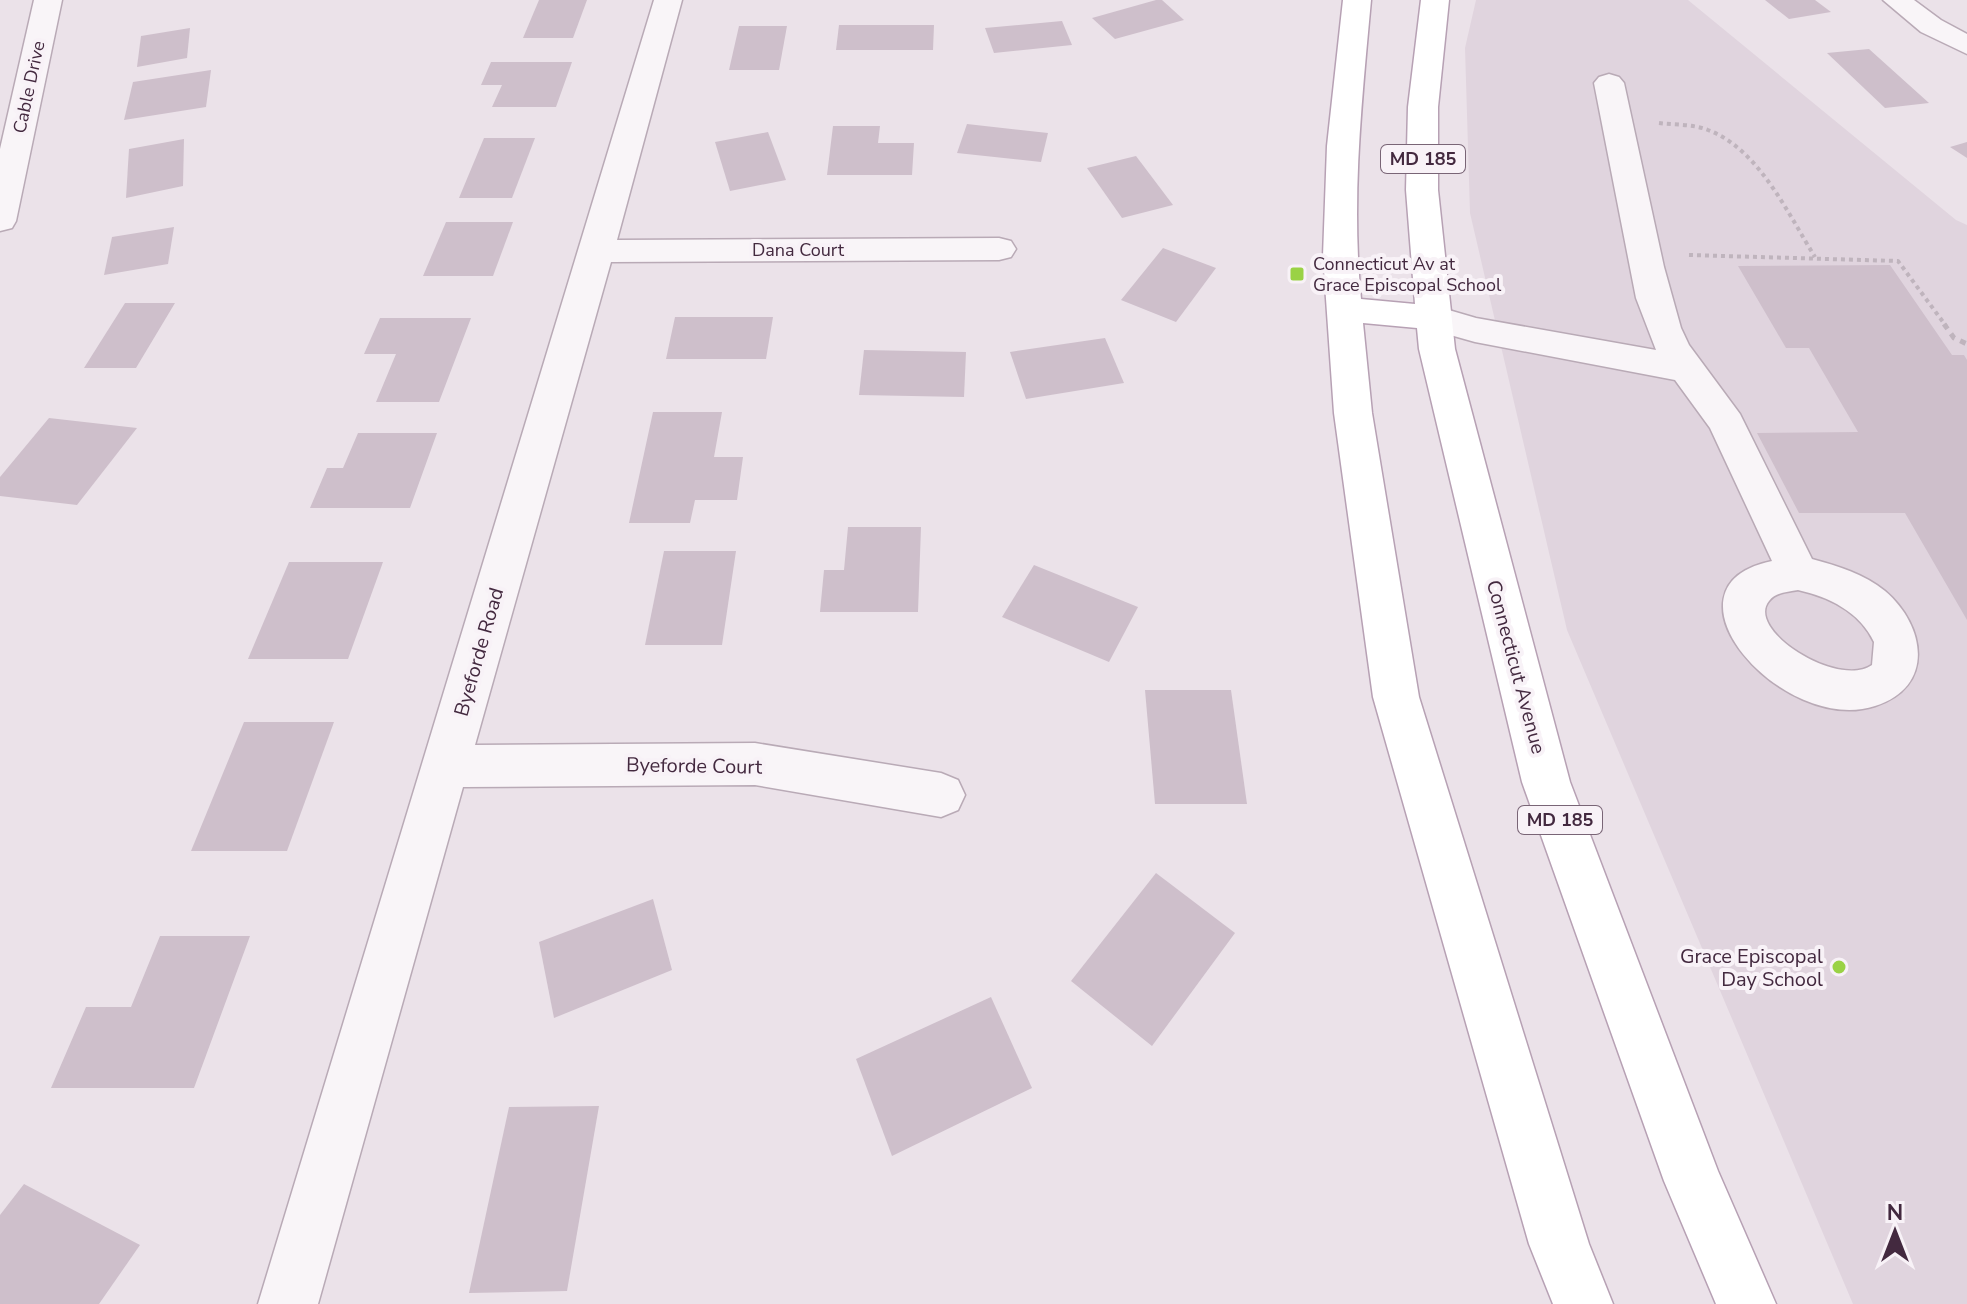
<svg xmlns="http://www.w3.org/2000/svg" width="1967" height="1304" font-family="'Nunito Sans',sans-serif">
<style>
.built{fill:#e0d4de}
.building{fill:#cebfcb}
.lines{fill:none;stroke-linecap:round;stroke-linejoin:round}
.minor-casing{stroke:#b9aab6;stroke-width:3}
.major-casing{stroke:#b7a1b4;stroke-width:3}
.path-far1{stroke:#bfb4bd;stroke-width:4;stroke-dasharray:4 4;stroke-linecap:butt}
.path{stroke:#bfb4bd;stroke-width:5;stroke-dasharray:6 6;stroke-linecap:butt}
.minor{fill:#f9f5f8;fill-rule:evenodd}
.major{fill:#fff;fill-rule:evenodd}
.poi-dot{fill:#9ad245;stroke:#f8f2f7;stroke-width:3}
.labels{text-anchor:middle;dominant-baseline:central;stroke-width:8;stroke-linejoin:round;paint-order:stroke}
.far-street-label{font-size:18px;fill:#43293f;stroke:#f8f2f7}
.shield{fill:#f8f2f7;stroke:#796576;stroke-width:2}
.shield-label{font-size:18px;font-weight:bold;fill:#43293f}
.far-poi-label{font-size:18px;fill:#43293f;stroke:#f8f2f7;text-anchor:start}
.street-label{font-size:20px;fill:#43293f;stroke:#f8f2f7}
.poi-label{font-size:20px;fill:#43293f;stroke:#f8f2f7;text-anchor:end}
</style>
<rect width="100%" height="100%" fill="#ebe2e9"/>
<path class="built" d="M1476,0h212l268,220 11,5v1079h-114l-286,-674 -97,-417 -5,-165z"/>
<g class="building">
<path d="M539,0h48l-14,38h-50z"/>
<path d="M1156,0h6l22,20 -69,19 -23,-21z"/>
<path d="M1765,0h50l16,12 -42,7z"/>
<path d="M1062,21l10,24 -78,8 -9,-25z"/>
<path d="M839,25h95l-1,25h-97z"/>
<path d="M739,26h48l-8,44h-50z"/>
<path d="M190,28l-3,30 -50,9 4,-31z"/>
<path d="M1869,49l60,54 -44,5 -58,-55z"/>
<path d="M491,62h81l-16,45h-64l10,-22h-21z"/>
<path d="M211,70l-5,37 -82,13 9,-38z"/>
<path d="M967,124l81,9 -7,29 -84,-9z"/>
<path d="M833,126h47l-2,17h36l-2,32h-85z"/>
<path d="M768,132l18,48 -56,11 -15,-49z"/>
<path d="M484,138h51l-23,60h-53z"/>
<path d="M184,139l-1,47 -57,12 3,-49z"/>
<path d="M1967,142v16l-17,-11z"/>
<path d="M1136,156l37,49 -51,13 -35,-50z"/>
<path d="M446,222h67l-20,54h-70z"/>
<path d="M174,227l-6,37 -64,11 8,-38z"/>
<path d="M1163,248l53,20 -40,54 -55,-22z"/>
<path d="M1890,265l62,90h12l3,5v260l-62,-107h-106l-42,-80 101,-1 -49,-84h-23l-48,-82z"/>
<path d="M125,303h50l-39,65h-52z"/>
<path d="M675,317h98l-7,42h-100z"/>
<path d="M380,318h91l-32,84h-63l20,-48h-32z"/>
<path d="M1105,338l19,45 -98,16 -16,-47z"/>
<path d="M864,350l102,2 -2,45 -105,-2z"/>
<path d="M653,412h69l-8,45h29l-6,43h-42l-5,23h-61z"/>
<path d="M49,418l88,10 -60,77 -77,-9v-19z"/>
<path d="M358,433h79l-27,75h-100l17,-40h16z"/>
<path d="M848,527h73l-3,85h-98l4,-42h20z"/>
<path d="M664,551h72l-14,94h-77z"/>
<path d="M289,562h94l-35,97h-100z"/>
<path d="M1034,565l104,42 -29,55 -107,-45z"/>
<path d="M1145,690h86l16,114h-92z"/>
<path d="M244,722h90l-47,129h-96z"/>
<path d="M1156,873l79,60 -83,113 -81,-65z"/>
<path d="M653,899l19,71 -118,48 -15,-76z"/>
<path d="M160,936h90l-56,152h-143l35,-81h45z"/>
<path d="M991,997l41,91 -140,68 -36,-97z"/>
<path d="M599,1106l-32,185 -98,2 40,-186z"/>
<path d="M24,1184l116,61 -41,59h-99v-89z"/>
</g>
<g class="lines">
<defs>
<g id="minor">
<path d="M34,0h28l-46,221 -4,7 -12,3v-82z"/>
<path d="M654,0h28l-65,240 382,-2 12,3 5,8 -5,8 -12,3 -388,2 -136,483 280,-2 186,30 17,7 7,15 -7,15 -17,7 -186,-32 -292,2 -145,517h-60z"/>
<path d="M1883,0h31l27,20 26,14v20l-46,-22z"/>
<path d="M1609,74l10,3 5,6 40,184 17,61 8,17 51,69 72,145c26,7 52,15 73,32 41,35 50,96 -10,115 -92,30 -225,-120 -103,-145l-62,-133 -35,-48 -200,-38 -53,-15 -5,-9 5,-9 13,-3 41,12 180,32 -20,-52 -42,-215 5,-6zM1798,590c31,7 62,22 76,52l-2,23c-34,24 -127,-35 -103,-64 7,-9 19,-9 29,-11z"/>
</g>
<path id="major" d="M1343,0h28c-9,99 -20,199 -10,299l54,5 -9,-114 2,-83 13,-107h28l-11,107v83l17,159 115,433 148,389 58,133h-60l-52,-123 -142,-399 -103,-433 -2,-21 -54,-5 9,90 47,284 170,547 24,60h-60l-24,-60 -156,-547 -39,-284 -11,-157 4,-110z"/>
</defs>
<use href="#minor" class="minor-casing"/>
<use href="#major" class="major-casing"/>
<g class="path-far1">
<path d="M1659,123c16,2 34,1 49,7 51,19 80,84 107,127"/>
<path d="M1689,255l209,6 48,65"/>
</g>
<path class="path" d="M1944,324l10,14 13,6"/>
<use href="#minor" class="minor"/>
<use href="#major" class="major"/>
</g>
<g class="poi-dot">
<rect x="1289" y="266" width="16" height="16" rx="4"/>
<circle cx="1839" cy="967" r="8"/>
</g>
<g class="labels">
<g class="far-street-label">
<text transform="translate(29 87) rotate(-78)">Cable Drive</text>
<text x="798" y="250">Dana Court</text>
</g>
<g class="shield">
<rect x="1381" y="145" width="84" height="28" rx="6"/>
<rect x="1518" y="806" width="84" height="28" rx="6"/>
</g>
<g class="shield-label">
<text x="1423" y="159">MD 185</text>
<text x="1560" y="820">MD 185</text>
</g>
<g class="far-poi-label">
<text x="1313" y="264">Connecticut Av at<tspan x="1313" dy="21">Grace Episcopal School</tspan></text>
</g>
<g class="street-label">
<text transform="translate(479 652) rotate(-74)">Byeforde Road</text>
<text transform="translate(1516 667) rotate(75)">Connecticut Avenue</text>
<text transform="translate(694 766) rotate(1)">Byeforde Court</text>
</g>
<g class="poi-label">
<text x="1823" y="956">Grace Episcopal<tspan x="1823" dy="23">Day School</tspan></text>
</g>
</g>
<g transform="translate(1895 1232)" stroke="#f8f2f7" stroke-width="6" paint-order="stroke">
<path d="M0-6L14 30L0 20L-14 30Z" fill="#43293f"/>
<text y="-12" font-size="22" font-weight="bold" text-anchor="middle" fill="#43293f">N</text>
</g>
</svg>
